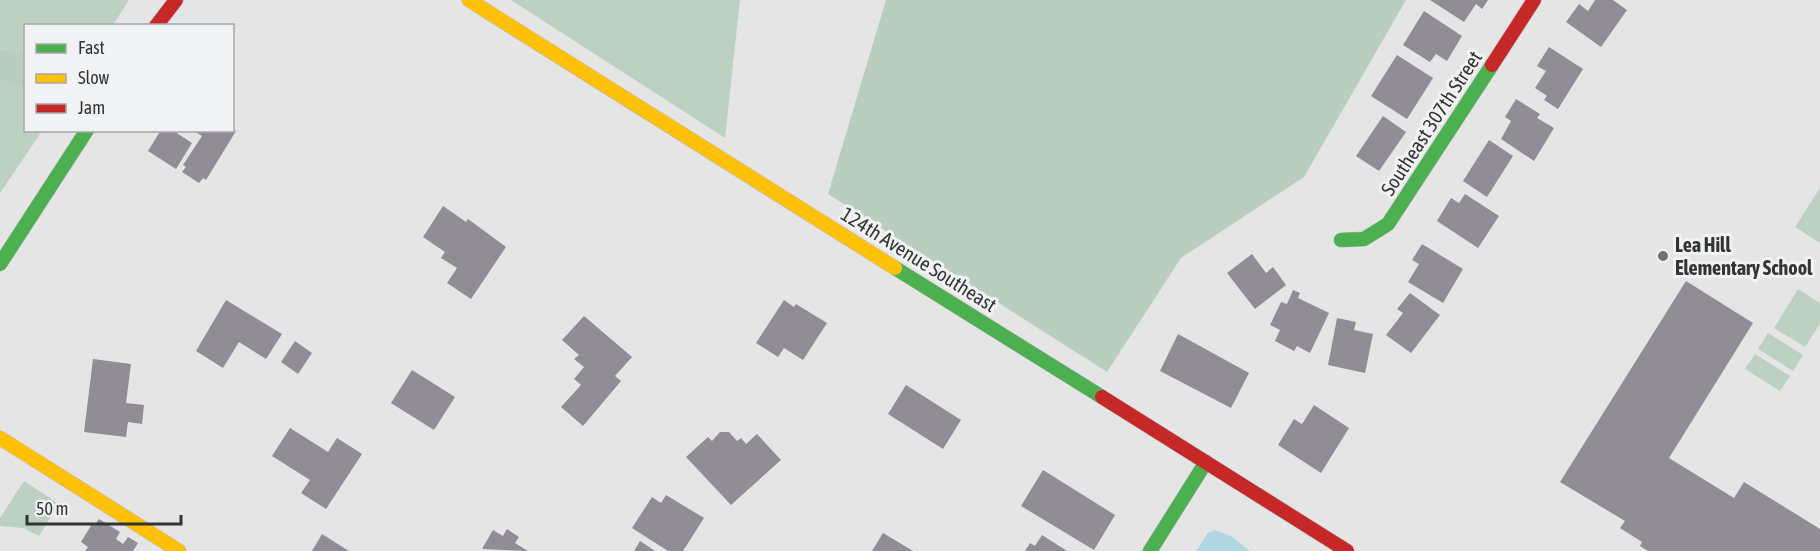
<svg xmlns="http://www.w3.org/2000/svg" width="1820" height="551" font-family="'Asap Condensed',sans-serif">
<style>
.green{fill:#bcd1c1}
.forest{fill:#b9cebe}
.water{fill:#b1d7e2}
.building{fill:#918d94}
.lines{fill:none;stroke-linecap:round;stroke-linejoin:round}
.fast-casing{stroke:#b5b5b6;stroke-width:15}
.slow-casing{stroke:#b5b5b6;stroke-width:15}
.jam-casing{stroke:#b5b5b6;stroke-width:15}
.fast{stroke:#4caf50;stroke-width:14}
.slow{stroke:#ffc107;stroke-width:14}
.jam{stroke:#c62828;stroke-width:14}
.poi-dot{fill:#717272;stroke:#f1f2f4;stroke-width:2}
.labels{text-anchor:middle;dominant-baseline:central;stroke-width:6;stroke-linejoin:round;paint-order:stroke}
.street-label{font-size:20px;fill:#333434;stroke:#f1f2f4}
.poi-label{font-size:20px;font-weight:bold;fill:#333434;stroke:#f1f2f4;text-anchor:start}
</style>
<rect width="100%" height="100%" fill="#e5e5e6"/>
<g class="green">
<path d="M0,0h129l-16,25 -87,1 -1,28 -25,-6z"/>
<path d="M511,0h229l-15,138z"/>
<path d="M0,80l25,9 1,41 16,1 -42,62z"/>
<path d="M1820,188v55l-25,-16z"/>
<path d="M1798,289l22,14v21l-15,23 -31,-19z"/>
<path d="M1768,333l35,22 -10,16 -35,-22z"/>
<path d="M1755,354l35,22 -10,15 -35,-22z"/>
<path d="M24,481l35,23 -20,32 -16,-8 -23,-2v-8z"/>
</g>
<g class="forest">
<path d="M886,0h520l-102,177 -123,81 -74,114 -279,-178z"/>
<path d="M0,48l25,6v35l-25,-9z"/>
</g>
<path class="water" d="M1215,530l16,6 19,15h-54l12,-18z"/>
<g class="building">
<path d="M1430,0h58l-6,9 -6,-5 -12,18z"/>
<path d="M1595,0h18l14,10 -26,37 -35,-25 13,-18 9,7z"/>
<path d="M1424,11l38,25 -15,25 -11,-7 -6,8 -27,-17z"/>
<path d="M1549,47l34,22 -25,40 -14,-9 3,-4 -12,-8 11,-17 -9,-5z"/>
<path d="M1397,55l36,23 -26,41 -36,-23z"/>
<path d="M1516,99l24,15 -3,4 17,10 -20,33 -33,-22 10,-18 -6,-4z"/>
<path d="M1383,116l23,16 -27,39 -23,-15z"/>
<path d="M232,129l4,2 -30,49 -3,-2 -4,5 -17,-11 4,-5 -3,-2 19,-29 -9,-6z"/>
<path d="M161,130h11l20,13 -16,26 -28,-18z"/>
<path d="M1489,140l24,16 -26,41 -24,-16z"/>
<path d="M1465,194l34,22 -21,32 -41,-27 14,-23 8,5z"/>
<path d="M443,206l23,16 2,-3 38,28 -35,52 -24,-16 10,-15 -16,-10 4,-6 -22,-15z"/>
<path d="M1422,244l41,25 -20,34 -35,-21 11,-18 -7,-4z"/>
<path d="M1252,254l14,19 7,-6 13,18 -31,24 -28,-36z"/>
<path d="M1686,281l67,42 -84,135 65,40 10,-16 76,47v22h-172l-8,-5 2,-4 -22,-14 5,-7 -65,-39z"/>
<path d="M1293,290l7,3 -2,5 31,15 -19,40 -13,-7 -3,5 -19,-10 5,-11 -10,-5 11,-23 6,2z"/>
<path d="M1410,293l30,22 -29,38 -25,-18 17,-22 -6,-4z"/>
<path d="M226,300l56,34 -16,25 -27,-17 -16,26 -27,-17z"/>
<path d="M784,300l10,7 2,-3 31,19 -24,37 -19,-12 -6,9 -22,-14z"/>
<path d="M584,316l48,41 -17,19 6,5 -38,45 -22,-19 20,-22 -7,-6 10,-12 -10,-8 5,-4 -17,-15z"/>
<path d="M1337,318l19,4 -2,8 19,4 -8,39 -37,-8z"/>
<path d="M1178,334l71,39 -18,35 -71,-37z"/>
<path d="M295,341l17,12 -14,21 -17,-12z"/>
<path d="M93,359l38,5 -5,39 18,2 -2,19 -14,-2 -2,15 -42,-5z"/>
<path d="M412,370l43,27 -21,33 -43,-27z"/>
<path d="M906,385l55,35 -18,29 -55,-35z"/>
<path d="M1314,405l35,23 -28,45 -43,-28 16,-26 8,5z"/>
<path d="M290,428l38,24 9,-14 25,16 -36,55 -25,-16 9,-13 -38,-24z"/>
<path d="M720,432h9l8,9 4,-3 5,6 11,-10 24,26 -50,45 -45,-48 22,-20 4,4z"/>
<path d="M1043,470l72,45 -21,35 -73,-44z"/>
<path d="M666,495l38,23 -21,33h-15l-36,-23 20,-31 9,6z"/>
<path d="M99,519l21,13 -4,7 7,5 5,-7 10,6 -5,8h-48l3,-4 -7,-5 11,-18 2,2z"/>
<path d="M507,529l12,8 -4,6 13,8 -46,-2 11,-19 10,6z"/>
<path d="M883,533l30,18h-41z"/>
<path d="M322,534l27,17h-37z"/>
<path d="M1042,535l25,16h-42l5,-8 5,3z"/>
<path d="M640,541l15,10h-21z"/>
</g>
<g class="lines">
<defs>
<g id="fast">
<path d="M1341,240l23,-1 24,-15 104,-159"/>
<path d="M0,264l87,-134"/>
<path d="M895,268l207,129"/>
<path d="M1150,551l56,-89"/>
</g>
<g id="slow">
<path d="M469,0l426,268"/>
<path d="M0,438l179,113"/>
</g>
<g id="jam">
<path d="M156,26l20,-26"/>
<path d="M1492,65l42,-65"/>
<path d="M1102,397l245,154"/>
</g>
</defs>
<use href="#fast" class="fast-casing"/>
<use href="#slow" class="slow-casing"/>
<use href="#jam" class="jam-casing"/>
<use href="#fast" class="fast"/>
<use href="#slow" class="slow"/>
<use href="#jam" class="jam"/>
</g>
<circle class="poi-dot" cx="1663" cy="256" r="6"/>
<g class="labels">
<g class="street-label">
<text transform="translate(1431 123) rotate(-57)">Southeast 307th Street</text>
<text transform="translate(919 259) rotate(32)">124th Avenue Southeast</text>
</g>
<g class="poi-label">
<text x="1675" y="244">Lea Hill<tspan x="1675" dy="23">Elementary School</tspan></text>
</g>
</g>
<rect x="24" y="24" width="210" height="108" fill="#f1f2f4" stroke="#a5a6a7" stroke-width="1.5"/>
<rect x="36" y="44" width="30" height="9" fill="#4caf50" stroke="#a5a6a7" stroke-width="1.5"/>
<text x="78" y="54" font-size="18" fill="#333434">Fast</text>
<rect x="36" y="74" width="30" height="9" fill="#ffc107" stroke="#a5a6a7" stroke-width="1.5"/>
<text x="78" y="84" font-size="18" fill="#333434">Slow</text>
<rect x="36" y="104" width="30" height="9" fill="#c62828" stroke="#a5a6a7" stroke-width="1.5"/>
<text x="78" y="114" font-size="18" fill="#333434">Jam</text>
<path d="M27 515v9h154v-9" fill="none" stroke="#333434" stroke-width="3"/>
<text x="36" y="515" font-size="18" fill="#333434" stroke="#f1f2f4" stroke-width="4.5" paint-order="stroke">50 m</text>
</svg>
